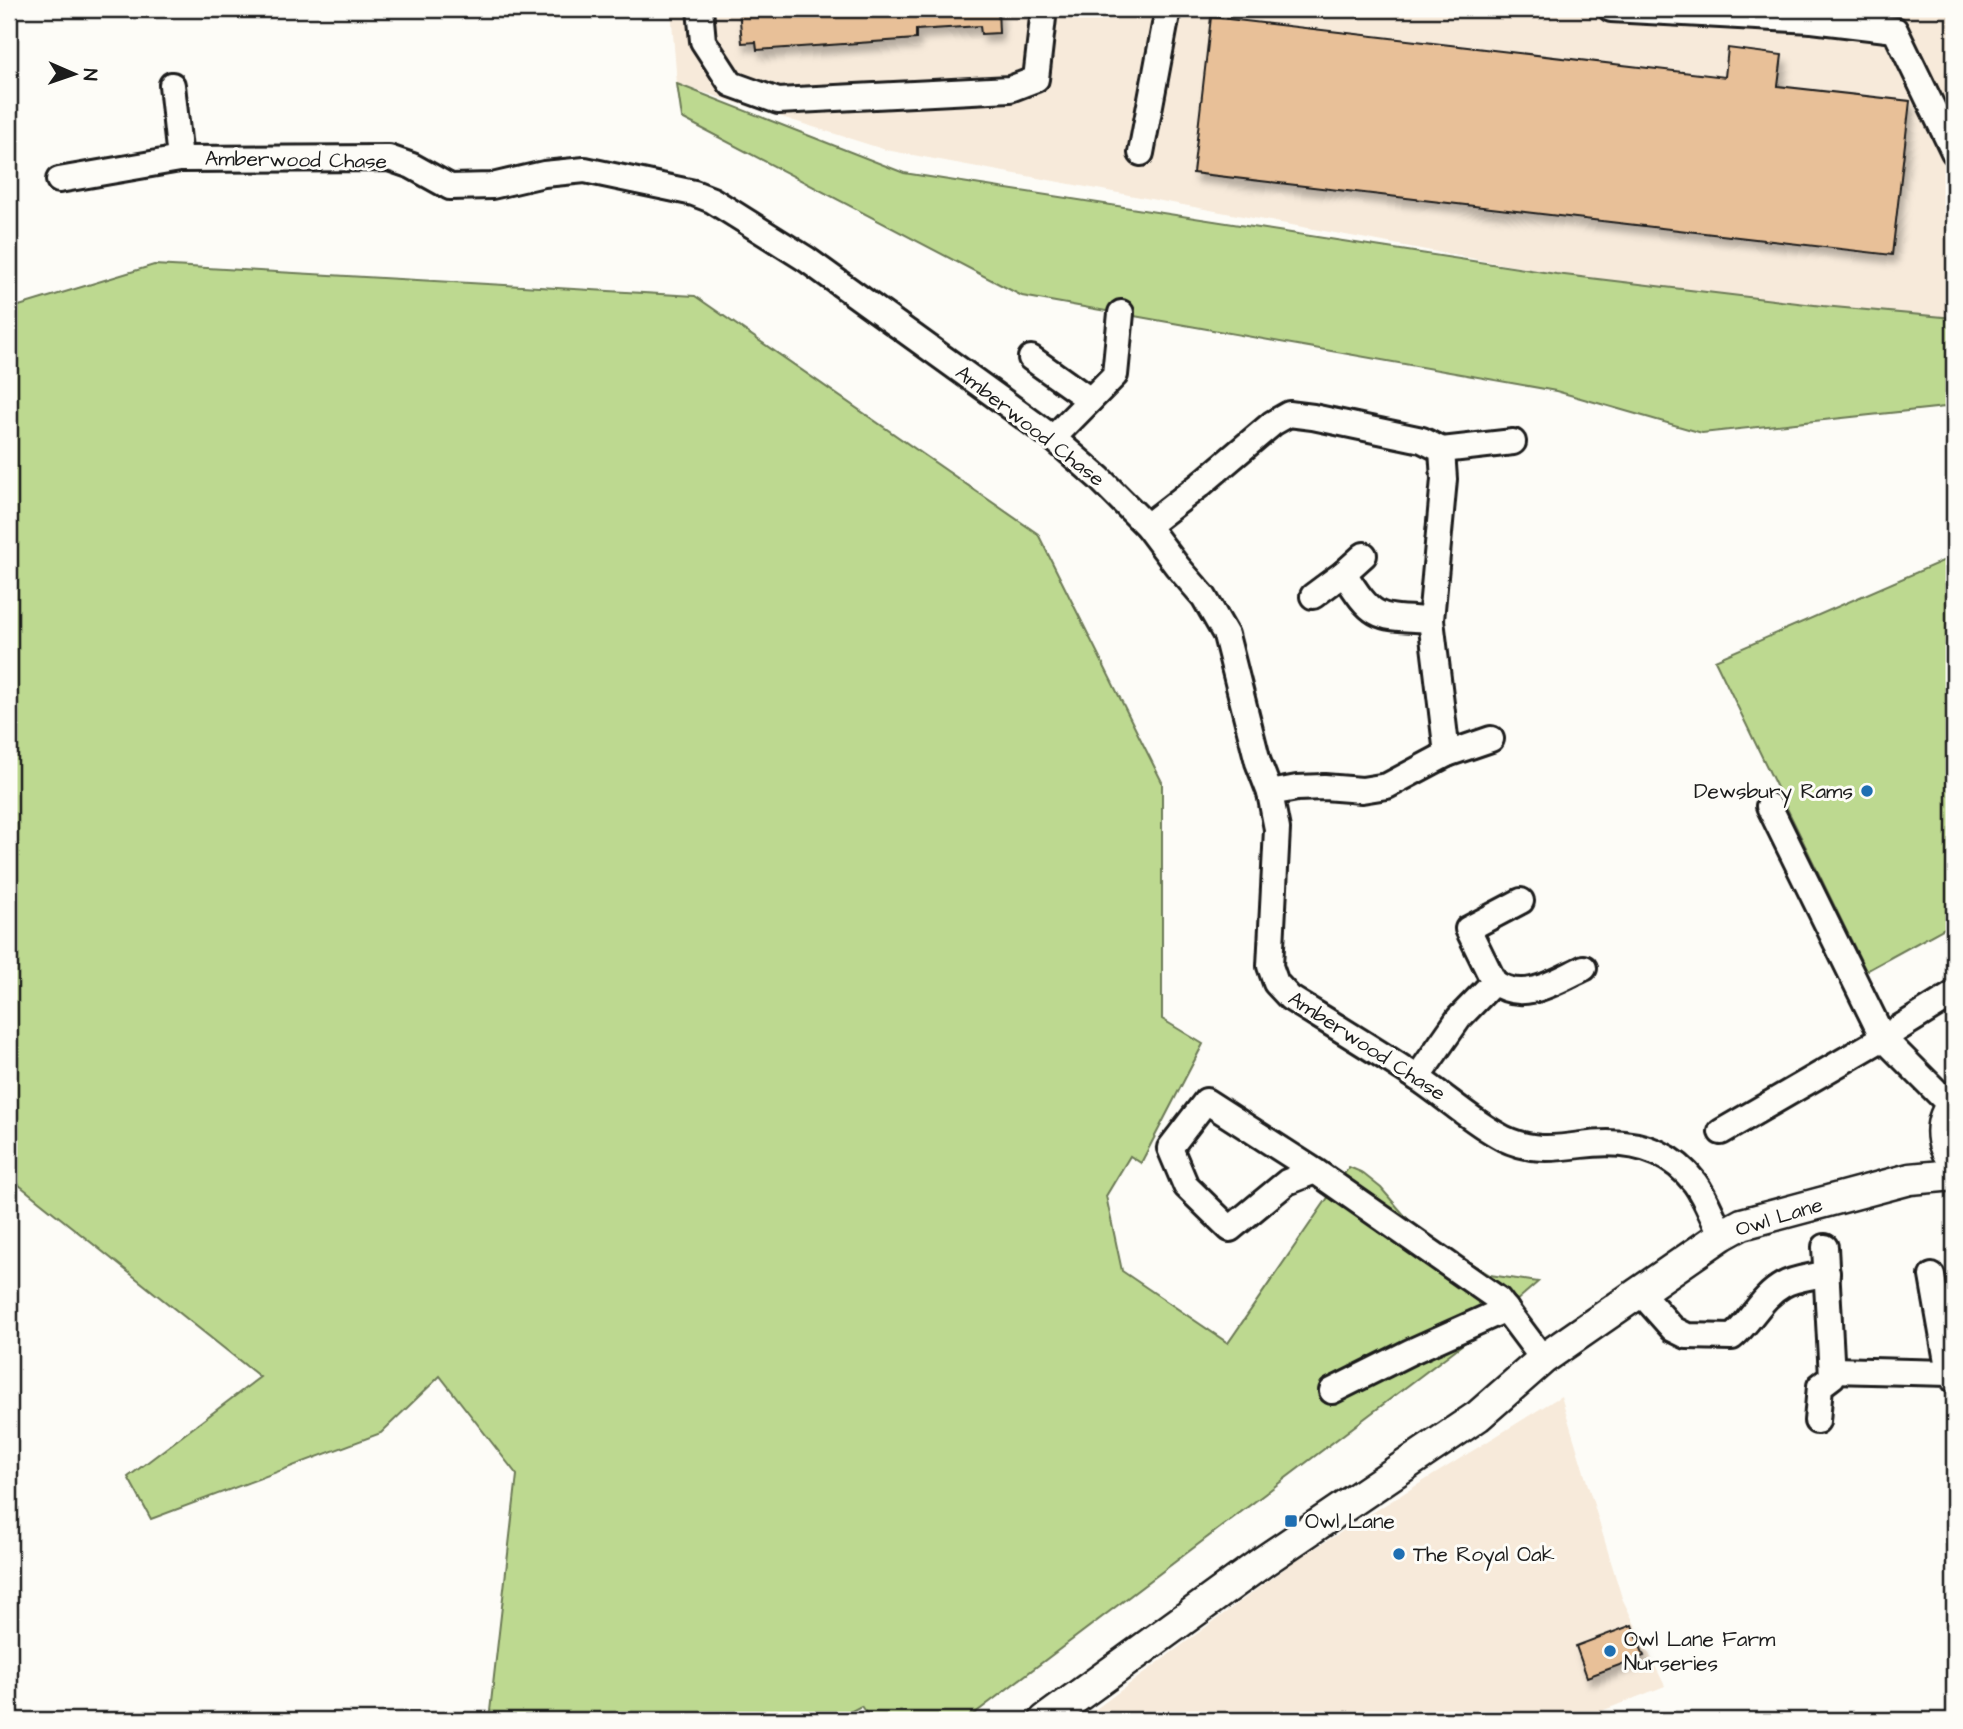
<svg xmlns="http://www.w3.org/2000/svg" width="1963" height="1729" font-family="'Architects Daughter',sans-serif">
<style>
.built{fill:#f7eada}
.green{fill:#bdd990;stroke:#6c7a56;stroke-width:2}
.building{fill:#e8c098;stroke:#1c1c1c;stroke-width:2;filter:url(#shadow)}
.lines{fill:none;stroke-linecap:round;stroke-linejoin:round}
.minor-casing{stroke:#1c1c1c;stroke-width:30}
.major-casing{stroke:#1c1c1c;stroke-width:35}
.minor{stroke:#fdfcf7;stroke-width:24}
.major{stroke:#fdfcf7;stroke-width:30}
.poi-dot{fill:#1f6fb2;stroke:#fdfcf7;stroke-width:2.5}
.labels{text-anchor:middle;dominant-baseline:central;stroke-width:6;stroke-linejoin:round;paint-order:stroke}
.street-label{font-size:21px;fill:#1c1c1c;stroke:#fdfcf7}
.poi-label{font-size:21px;fill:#1c1c1c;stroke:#fdfcf7;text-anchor:start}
</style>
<defs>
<filter id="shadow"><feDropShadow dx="4.5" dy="8" stdDeviation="3.5" flood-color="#0004"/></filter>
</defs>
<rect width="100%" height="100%" fill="#fdfcf7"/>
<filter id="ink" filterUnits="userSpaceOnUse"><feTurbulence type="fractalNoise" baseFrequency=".0143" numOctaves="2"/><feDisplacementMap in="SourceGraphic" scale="14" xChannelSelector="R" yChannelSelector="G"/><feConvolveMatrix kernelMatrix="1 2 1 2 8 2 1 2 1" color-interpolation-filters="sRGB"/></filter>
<g filter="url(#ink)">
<g class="built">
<path d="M671,9h1283v309l-131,-12 -267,-32 -670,-124 -209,-66z"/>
<path d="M1561,1396l61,202 43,88 -86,34h-498l215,-160z"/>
</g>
<g class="green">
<path d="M677,84l227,89 652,101 267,32 131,12v88l-252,27 -146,-42 -534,-95 -340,-178z"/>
<path d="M154,265l541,31 343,238 124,248v237l41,25 -62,119 -11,-7 -24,40 16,75 106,72 121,-176 12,5 20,16 37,43 72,44 48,7 -46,40 -526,398h-95l-10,-14 -26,14h-346l28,-245 -77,-99 -59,57 -230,86 -23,-42 132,-100 -251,-200v-868z"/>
<path d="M1954,556v367l-88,48 -151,-311z"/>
</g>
<g class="building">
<path d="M739,9h259l1,24 -18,1 -1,-8 -64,4v9l-159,11 -1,-8 -14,1z"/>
<path d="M1211,17l514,60 3,-29 54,7 -4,31 132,15 -18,154 -699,-82z"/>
<path d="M1632,1625l12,31 -57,21 -11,-31z"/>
</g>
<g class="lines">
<defs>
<g id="minor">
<path d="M700,9l3,32 28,43 47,17 232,-12 26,-10 8,-70"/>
<path d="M1611,9l201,11"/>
<path d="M1810,9l2,11 83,10 59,122"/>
<path d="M172,85l8,74"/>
<path d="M1141,153l27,-144"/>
<path d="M59,180l121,-21 209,-1 23,8 38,21 42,-1 52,-12 41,-4 109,23 18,7 94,59 194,140 53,39 46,40 48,48 30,40 27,31 22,38 32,127 12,31 7,36 -7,137 6,17 14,15c42,26 85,52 126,79 29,19 56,45 87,61 27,13 49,11 78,7 44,-6 86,1 114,38 11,15 18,36 27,52"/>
<path d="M1031,358l59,42"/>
<path d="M1053,438l62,-63 6,-62"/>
<path d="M1442,450l71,-8"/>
<path d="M1147,526l54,-42 72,-61 16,-9 24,3 109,23 20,10 2,29 -13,141 16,134 -60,32 -25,4 -38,-3 -27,1 -27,5"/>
<path d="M1344,573c30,48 33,44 87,47"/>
<path d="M1313,596l31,-23 20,-18"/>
<path d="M1447,754l44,-15"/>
<path d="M1494,982c29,22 62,-1 90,-14"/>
<path d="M1417,1078l42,-60 35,-36 -26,-53 53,-28"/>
<path d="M1951,1106l-68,-68 71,-44"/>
<path d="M1721,1132l162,-94 -114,-232"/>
<path d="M1315,1171l-28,11 -57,47 -44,-43 -16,-38 36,-47 109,70 183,128 45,60"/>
<path d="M1932,1276l17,97"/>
<path d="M1641,1293l32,36 14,7 45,1c19,-15 29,-40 51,-52 12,-7 31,-8 44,-12"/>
<path d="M1832,1370l117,3 5,7"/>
<path d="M1332,1391l78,-39 96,-43"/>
<path d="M1817,1421l3,-35 12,-9 -7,-130"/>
</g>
<g id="major">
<path d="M1954,1102c-15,18 -16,41 0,59"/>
<path d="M1045,1720l219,-159 214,-145 65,-57 179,-124 20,-11 168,-45 44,-4"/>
</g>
</defs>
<use href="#minor" class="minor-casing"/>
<use href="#major" class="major-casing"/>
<use href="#minor" class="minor"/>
<use href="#major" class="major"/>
</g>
</g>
<g class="poi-dot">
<circle cx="1867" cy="791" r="7"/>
<rect x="1284" y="1514" width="14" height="14" rx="3.5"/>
<circle cx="1399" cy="1554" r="7"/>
<circle cx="1610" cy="1651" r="7"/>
</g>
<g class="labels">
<g class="street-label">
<text transform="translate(296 160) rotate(1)">Amberwood Chase</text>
<text transform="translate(1030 426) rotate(38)">Amberwood Chase</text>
<text transform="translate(1367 1046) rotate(33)">Amberwood Chase</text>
<text transform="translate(1779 1217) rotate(-17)">Owl Lane</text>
</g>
<g class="poi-label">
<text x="1853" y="791" text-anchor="end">Dewsbury Rams</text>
<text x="1305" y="1521">Owl Lane</text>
<text x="1413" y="1554">The Royal Oak</text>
<text x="1624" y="1639">Owl Lane Farm<tspan x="1624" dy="24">Nurseries</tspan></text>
</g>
</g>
<rect width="1963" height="1729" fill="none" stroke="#fdfcf7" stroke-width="35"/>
<rect x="18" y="18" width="1928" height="1694" fill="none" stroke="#1c1c1c" stroke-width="2.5" filter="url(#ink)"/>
<g transform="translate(74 74) rotate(92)" stroke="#fdfcf7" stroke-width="5" paint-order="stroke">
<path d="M0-5L12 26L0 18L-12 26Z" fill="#1c1c1c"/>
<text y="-10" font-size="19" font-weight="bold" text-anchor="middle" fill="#1c1c1c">N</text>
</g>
</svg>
